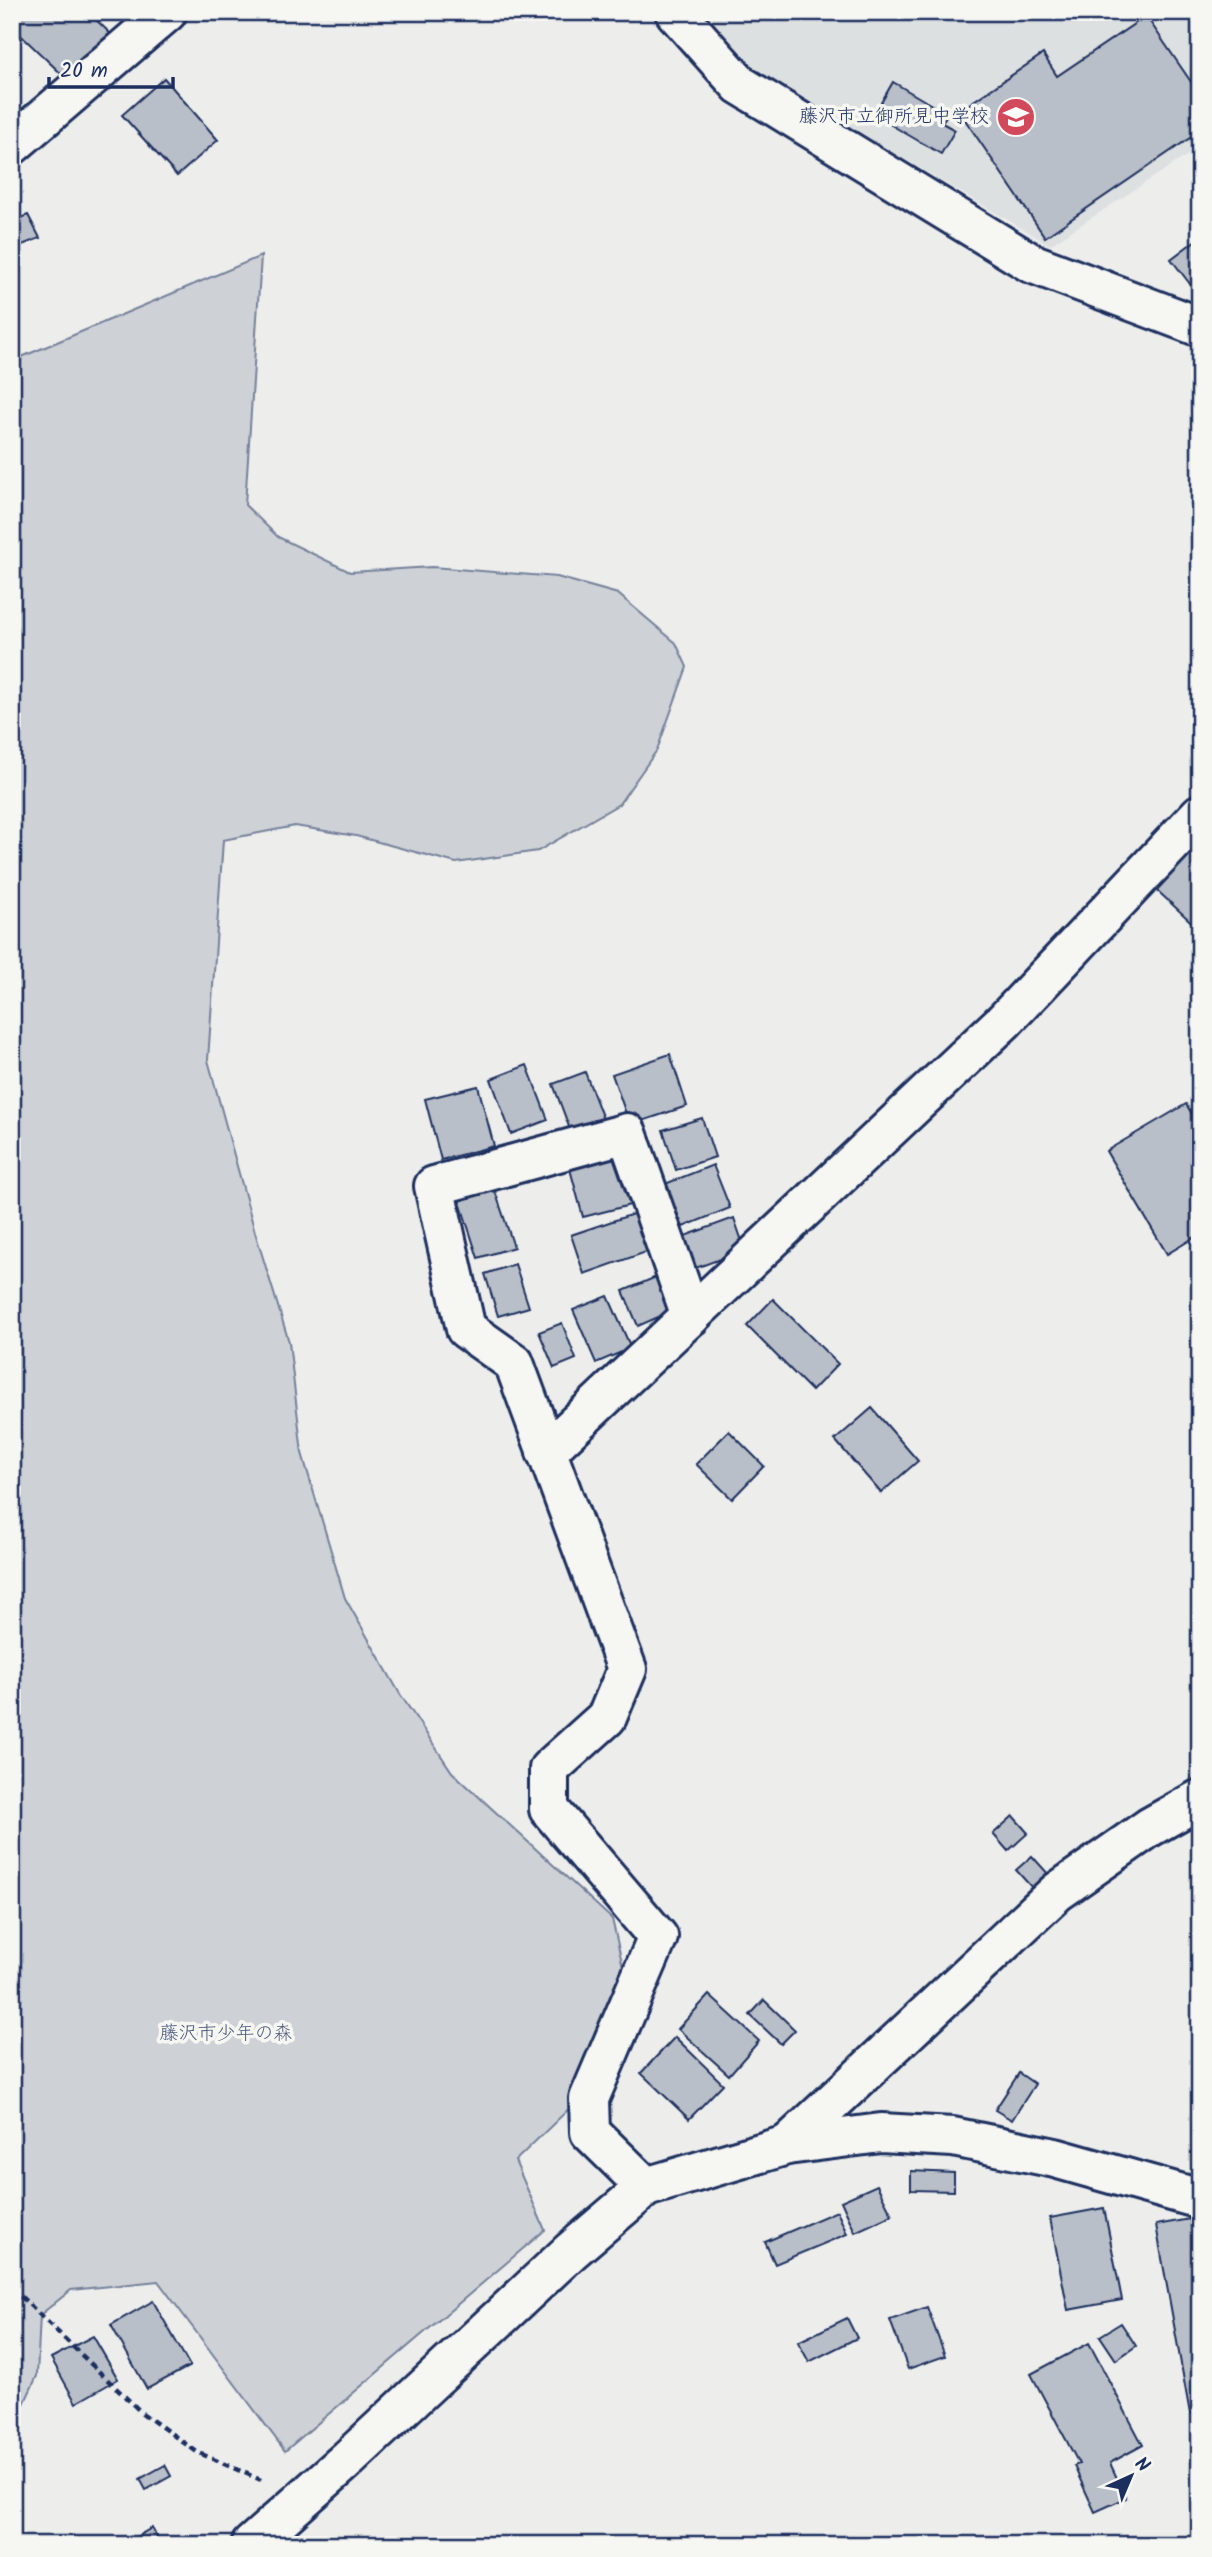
<svg xmlns="http://www.w3.org/2000/svg" width="1212" height="2557" font-family="Kalam,'Klee One',sans-serif">
<style>
.built{fill:#dde0e1}
.green{fill:#ced2d7;stroke:#74809a;stroke-width:2}
.building{fill:#b9bfc8;stroke:#1b2f5e;stroke-width:2}
.lines{fill:none;stroke-linecap:round;stroke-linejoin:round}
.minor-casing{stroke:#1b2f5e;stroke-width:44}
.path{stroke:#1b2f5e;stroke-width:4.5;stroke-dasharray:7 5;stroke-linecap:butt}
.minor{stroke:#f6f6f2;stroke-width:38}
.labels{text-anchor:middle;dominant-baseline:central;stroke-width:7;stroke-linejoin:round;paint-order:stroke}
.poi-label{font-size:19px;fill:#1b2f5e;stroke:#f6f6f2;text-anchor:end}
.park-label{font-size:19px;fill:#48587c;stroke:#f6f6f2}
</style>
<rect width="100%" height="100%" fill="#edeeec"/>
<filter id="ink" filterUnits="userSpaceOnUse"><feTurbulence type="fractalNoise" baseFrequency=".0143" numOctaves="2"/><feDisplacementMap in="SourceGraphic" scale="14" xChannelSelector="R" yChannelSelector="G"/><feConvolveMatrix kernelMatrix="1 2 1 2 8 2 1 2 1" color-interpolation-filters="sRGB"/></filter>
<g filter="url(#ink)">
<path class="built" d="M700,12h500v135l-150,98 -297,-175z"/>
<path class="green" d="M261,256l-16,249 33,32 72,35 82,-5 125,10 61,17 58,49 11,24 -30,83 -38,54 -81,47 -82,12 -100,-27 -61,-10 -72,14 -15,220 47,172 34,110 13,111 43,145 55,96 52,78 160,147 19,82 -54,100 -62,60 30,69 -260,221 -127,-170 -87,9 -31,25 -3,61 -13,28 -12,4v-2047z"/>
<g class="building">
<path d="M24,12h64l26,25 -44,45 -58,-55z"/>
<path d="M1146,16l54,79v36l-155,106 -86,-126 84,-57 14,22z"/>
<path d="M164,78l54,62 -41,36 -55,-61z"/>
<path d="M893,82l54,32 -5,9 13,7 -14,24 -67,-39z"/>
<path d="M28,215l12,23 -28,11v-28z"/>
<path d="M1200,237v60l-29,-38z"/>
<path d="M1190,840l10,9v81l-50,-46z"/>
<path d="M670,1054l17,52 -57,19 -18,-51z"/>
<path d="M527,1065l21,55 -37,14 -20,-55z"/>
<path d="M585,1072l18,47 -32,13 -18,-48z"/>
<path d="M478,1086l16,60 -53,14 -16,-61z"/>
<path d="M1186,1104l14,23v107l-33,20 -61,-103z"/>
<path d="M702,1118l13,39 -39,13 -13,-40z"/>
<path d="M617,1157l13,48 -47,12 -13,-48z"/>
<path d="M713,1165l17,43 -47,19 -18,-43z"/>
<path d="M493,1185l21,62 -36,11 -20,-62z"/>
<path d="M639,1212l13,38 -68,24 -13,-39z"/>
<path d="M734,1218l11,32 -52,19 -11,-32z"/>
<path d="M515,1264l14,43 -31,9 -13,-42z"/>
<path d="M663,1274l16,34 -41,18 -15,-35z"/>
<path d="M608,1296l23,52 -35,15 -23,-53z"/>
<path d="M773,1299l65,65 -26,27 -65,-65z"/>
<path d="M562,1323l14,36 -22,9 -15,-36z"/>
<path d="M872,1408l46,53 -37,32 -46,-53z"/>
<path d="M729,1431l35,35 -32,33 -36,-35z"/>
<path d="M1013,1816l15,17 -20,18 -15,-17z"/>
<path d="M1032,1856l18,20 -17,13 -17,-19z"/>
<path d="M709,1995l50,46 -30,34 -51,-46z"/>
<path d="M764,2000l31,30 -14,14 -31,-29z"/>
<path d="M675,2037l48,47 -34,35 -48,-46z"/>
<path d="M1019,2073l16,11 -23,36 -17,-10z"/>
<path d="M911,2171l43,2v18l-43,-1z"/>
<path d="M877,2185l15,30 -37,17 -14,-31z"/>
<path d="M1104,2208l18,92 -54,10 -18,-92z"/>
<path d="M837,2211l10,23 -72,30 -10,-22z"/>
<path d="M1190,2219l10,55v139l-10,1 -34,-189z"/>
<path d="M153,2301l37,65 -43,23 -36,-64z"/>
<path d="M927,2307l18,49 -37,13 -18,-49z"/>
<path d="M847,2318l10,20 -48,24 -11,-20z"/>
<path d="M1121,2323l15,23 -20,14 -16,-24z"/>
<path d="M93,2336l25,43 -42,24 -25,-45z"/>
<path d="M1089,2343l54,102 -33,18 16,35 -31,14 -21,-46 5,-2 -48,-90z"/>
<path d="M165,2465l6,11 -25,14 -6,-11z"/>
<path d="M152,2528l9,17h-39z"/>
</g>
<g class="lines">
<defs>
<g id="minor">
<path d="M675,12l65,73 291,178 169,64"/>
<path d="M12,145l155,-133"/>
<path d="M546,1452l459,-432 195,-206"/>
<path d="M787,2145l270,-253 93,-65 50,-28"/>
<path d="M646,2187l-56,-55 -1,-33 69,-162 -109,-128v-40l58,-52 20,-48 -113,-306 -48,-34 -32,-143 193,-53 64,183"/>
<path d="M251,2545l97,-86 223,-208 75,-64 141,-42 94,-12 72,4 102,21 145,41"/>
</g>
</defs>
<use href="#minor" class="minor-casing"/>
<path class="path" d="M12,2288l130,125 55,39 64,28"/>
<use href="#minor" class="minor"/>
</g>
</g>
<defs>
<symbol id="school-disc" viewBox="-11 -11 22 22"><circle r="9.5" fill="#d1495b" stroke="#f6f6f2"/><path d="M0-5L7-2L0 1L-7-2ZM-4 1L0 2.5L4 1V4Q0 6-4 4Z" fill="#fff"/></symbol>
</defs>
<g fill-rule="evenodd">
<use href="#school-disc" x="994" y="95" width="44" height="44"/>
</g>
<g class="labels">
<g class="poi-label">
<text x="989" y="117">藤沢市立御所見中学校</text>
</g>
<g class="park-label">
<text x="226" y="2034">藤沢市少年の森</text>
</g>
</g>
<rect width="1212" height="2557" fill="none" stroke="#f6f6f2" stroke-width="42"/>
<rect x="21" y="21" width="1170" height="2515" fill="none" stroke="#1b2f5e" stroke-width="2.5" filter="url(#ink)"/>
<g transform="translate(1131 2476) rotate(44)" stroke="#f6f6f2" stroke-width="5" paint-order="stroke">
<path d="M0-5L12 26L0 18L-12 26Z" fill="#1b2f5e"/>
<text y="-10" font-size="19" font-weight="bold" text-anchor="middle" fill="#1b2f5e">N</text>
</g>
<path d="M49 77v10h124v-10" fill="none" stroke="#1b2f5e" stroke-width="3.5"/>
<text x="60" y="77" font-size="21" fill="#1b2f5e" stroke="#f6f6f2" stroke-width="5" paint-order="stroke">20 m</text>
</svg>
